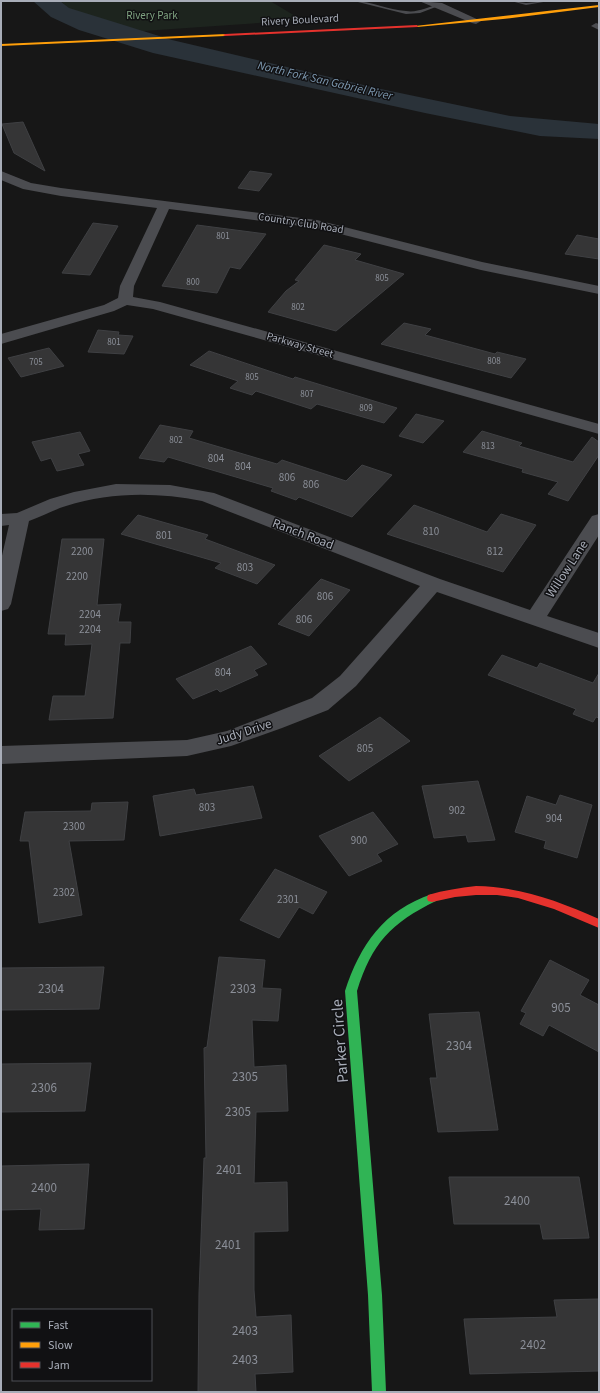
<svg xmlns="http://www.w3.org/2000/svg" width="600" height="1393" font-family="'Source Sans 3',sans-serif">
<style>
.green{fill:#1d241e}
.water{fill:#2a3239}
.building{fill:#353536;stroke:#3f4043}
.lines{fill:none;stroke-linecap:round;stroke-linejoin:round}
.lane{fill:#4b4c50;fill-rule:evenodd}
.street{fill:#4b4c50;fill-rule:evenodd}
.fast{fill:#30b455;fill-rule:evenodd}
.slow{fill:#ff9f0a;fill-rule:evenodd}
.jam{fill:#e5322d;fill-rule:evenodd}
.labels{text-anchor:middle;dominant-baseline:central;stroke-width:3;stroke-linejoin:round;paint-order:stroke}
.far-number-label{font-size:9px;fill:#8b8f98}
.far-park-label{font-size:11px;fill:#7fa381;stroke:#111113}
.far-street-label{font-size:11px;fill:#a8adb8;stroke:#111113}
.number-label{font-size:11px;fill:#8b8f98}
.far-water-label{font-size:12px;font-style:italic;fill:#7f9bb3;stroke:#111113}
.street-label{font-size:13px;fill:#a8adb8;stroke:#111113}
.near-number-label{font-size:13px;fill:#8b8f98}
.near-street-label{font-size:16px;fill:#a8adb8;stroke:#111113}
</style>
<rect width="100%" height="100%" fill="#171717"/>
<path class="green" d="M61,1h209l32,19 -159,11 -72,-19z"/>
<path class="water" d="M33,1h27l9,7 103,32 204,48 134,28 89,8v15l-59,-3 -115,-23 -272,-60 -74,-23 -28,-13z"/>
<g class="building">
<path d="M23,122l22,49 -31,-18 -12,-29z"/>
<path d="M250,171l22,3 -13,17 -21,-3z"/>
<path d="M93,223l25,3 -28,49 -28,-2z"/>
<path d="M197,225l69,9 -26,35 -10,-2 -13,26 -55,-7z"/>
<path d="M577,235l22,4v20l-34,-5z"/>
<path d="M324,245l37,9 -6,6 49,14 -68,57 -68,-19 18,-21 13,-10 -4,-1z"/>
<path d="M404,323l27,6 -6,6 70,19 2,-2 29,7 -15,19 -130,-34z"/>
<path d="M98,330l21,2 -1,3 15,1 -9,18 -36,-2z"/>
<path d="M49,348l15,18 -43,11 -13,-19z"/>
<path d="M209,351l84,28 2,-2 102,31 -13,15 -67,-19 -6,5 -55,-18 -4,4 -22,-7 8,-7 -48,-16z"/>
<path d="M416,414l28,7 -21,22 -24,-7z"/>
<path d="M160,425l33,6 -4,7 88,26 5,-4 64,21 16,-16 30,10 -40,42 -53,-20 -3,3 -25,-9 2,-3 -105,-31 -4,5 -25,-4z"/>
<path d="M482,431l40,12 -3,3 54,16 19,-25 7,5v13l-31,46 -20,-7 10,-12 -36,-10 1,-3 -60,-17z"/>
<path d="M80,432l10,19 -12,3 6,11 -27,6 -6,-13 -10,3 -9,-19z"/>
<path d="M414,505l73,27 14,-18 35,11 -33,47 -116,-38z"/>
<path d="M138,515l70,20 -3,4 70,26 -18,19 -42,-16 6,-5 -100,-29z"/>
<path d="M62,539h42l-7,66 24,-1 -3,18h13l-1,21h-10l-7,75 -64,2 4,-24h32l7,-52 -27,1 1,-11h-18z"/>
<path d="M321,579l29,11 -41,46 -31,-12z"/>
<path d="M251,646l16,18 -13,6 4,5 -38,17 -3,-3 -24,10 -17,-20z"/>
<path d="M502,655l35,13 3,-5 53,20 6,-10v45l-3,-1 -3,5 -20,-8 3,-5 -88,-34z"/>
<path d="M380,717l30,24 -61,40 -30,-25z"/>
<path d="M478,781l17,59 -27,2 -2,-7 -32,3 -12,-52z"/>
<path d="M253,786l9,32 -102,18 -7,-40 41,-7 2,6z"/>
<path d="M560,795l32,10 -15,53 -33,-10 2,-7 -31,-9 12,-36 29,9z"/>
<path d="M128,802l-4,38 -55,1 13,74 -43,8 -10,-82h-9l5,-29 66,-1 1,-8z"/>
<path d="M373,812l25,32 -21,10 5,7 -33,15 -30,-40z"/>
<path d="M275,869l52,23 -14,22 -14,-7 -20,31 -39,-18z"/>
<path d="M219,957l46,3 -3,28 19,1 -3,32 -26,-1 2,47 32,-2 2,46 -32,1 -2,71 33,-1 1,49 -34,1v58l2,27 35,-2 2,57 -38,2 1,18h-58l1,-99 5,-135h2l-2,-110 3,-1z"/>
<path d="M550,960l39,20 -9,15 19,10v47l-50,-27 -6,11 -23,-12 6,-11 -5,-2z"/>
<path d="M104,967l-5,42 -98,1v-42z"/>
<path d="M479,1012l19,118 -60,2 -8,-54h7l-8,-64z"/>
<path d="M91,1063l-6,48 -84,1v-48z"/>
<path d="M89,1164l-5,65 -45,1 2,-21 -40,1v-44z"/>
<path d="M449,1177h130l10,61 -46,1 -3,-15h-86z"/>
<path d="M599,1299v72l-129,3 -6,-55 93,-2 -3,-17z"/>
</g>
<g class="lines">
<g class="lane">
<path d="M354,1c18,0 34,9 52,10 11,2 22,-4 33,-7l2,1 -21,8 -14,1z"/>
<path d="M511,1l15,2 23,-2 -23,4z"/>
</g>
<g class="street">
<path d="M419,1l23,2 39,18 -5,3 -4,-1z"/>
<path d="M596,23l3,1v6l-8,-4z"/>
<path d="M1,171l30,12 30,5 256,32 165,42 117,24v8l-118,-24 -164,-42 -148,-19 -35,77 -1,11 27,5 439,122v10l-446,-125 -26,-4 -13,6 -113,33v-10l103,-29 14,-7 2,-12 37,-78 -96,-12 -38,-7 -22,-9z"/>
<path d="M116,484l54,1 44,8 226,86 90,31 62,-94 7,-2v21l-52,81 52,17v15l-162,-56 -81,94 -28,24 -46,18 -51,18 -44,10 -186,8v-18l186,-6 40,-9 39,-15 46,-18 28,-22 80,-90 -218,-85c-46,-9 -92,-9 -136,5 -13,4 -25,11 -37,15l-18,83 -3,5 -7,2v-51l8,-35 -8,1v-12l16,-1 33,-14 24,-7z"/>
</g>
<path class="fast" d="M432,894l4,1 1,3 -1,3c-45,22 -64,42 -79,90l25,304 4,97h-14l-4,-97 -23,-304c15,-46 39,-81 87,-97z"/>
<g class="slow">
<path d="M599,5v2l-96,12 -86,8 -2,-1z"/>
<path d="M226,34l-1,2 -224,10v-2z"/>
</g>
<g class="jam">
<path d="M417,25l1,2 -193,9 -2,-1 2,-1z"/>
<path d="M476,886c46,1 82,15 123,33v9l-45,-19 -36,-11 -21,-3h-21l-21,2 -23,5 -4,-1 -1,-3 1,-3c16,-5 32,-7 48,-9z"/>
</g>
</g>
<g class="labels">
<g class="far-number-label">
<text x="223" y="236">801</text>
<text x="382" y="278">805</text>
<text x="193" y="282">800</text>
<text x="298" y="307">802</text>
<text x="114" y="342">801</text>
<text x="494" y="361">808</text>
<text x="36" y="362">705</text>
<text x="252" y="377">805</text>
<text x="307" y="394">807</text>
<text x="366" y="408">809</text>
<text x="176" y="440">802</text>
<text x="488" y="446">813</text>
</g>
<g class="far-park-label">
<text x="152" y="15">Rivery Park</text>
</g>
<g class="far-street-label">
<text transform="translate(300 20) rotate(-3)">Rivery Boulevard</text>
<text transform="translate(301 223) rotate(9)">Country Club Road</text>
<text transform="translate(300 345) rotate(16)">Parkway Street</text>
</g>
<g class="number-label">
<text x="216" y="458">804</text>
<text x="243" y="466">804</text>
<text x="287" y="477">806</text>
<text x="311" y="484">806</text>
<text x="431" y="531">810</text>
<text x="164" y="535">801</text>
<text x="82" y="551">2200</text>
<text x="495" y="551">812</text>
<text x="245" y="567">803</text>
<text x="77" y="576">2200</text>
<text x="325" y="596">806</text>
<text x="90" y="614">2204</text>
<text x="304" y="619">806</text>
<text x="90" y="629">2204</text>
<text x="223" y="672">804</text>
<text x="365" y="748">805</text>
<text x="207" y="807">803</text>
<text x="457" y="810">902</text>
<text x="554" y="818">904</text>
<text x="74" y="826">2300</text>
<text x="359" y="840">900</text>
<text x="64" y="892">2302</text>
<text x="288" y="899">2301</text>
</g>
<g class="far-water-label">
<text transform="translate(325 81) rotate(13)">North Fork San Gabriel River</text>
</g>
<g class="street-label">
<text transform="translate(303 534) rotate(21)">Ranch Road</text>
<text transform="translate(567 569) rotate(-57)">Willow Lane</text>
<text transform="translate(244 732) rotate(-18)">Judy Drive</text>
</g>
<g class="near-number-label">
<text x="51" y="989">2304</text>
<text x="243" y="989">2303</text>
<text x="561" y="1008">905</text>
<text x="459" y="1046">2304</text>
<text x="245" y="1077">2305</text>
<text x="44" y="1088">2306</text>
<text x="238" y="1112">2305</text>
<text x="229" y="1170">2401</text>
<text x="44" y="1188">2400</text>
<text x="517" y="1201">2400</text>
<text x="228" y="1245">2401</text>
<text x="245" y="1331">2403</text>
<text x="533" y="1345">2402</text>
<text x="245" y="1360">2403</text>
</g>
<g class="near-street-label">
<text transform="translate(340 1041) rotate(-94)">Parker Circle</text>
</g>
</g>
<rect width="600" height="1393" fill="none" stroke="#a8adb8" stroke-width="4"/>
<rect x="12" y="1309" width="140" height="72" fill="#111113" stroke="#4d4f55"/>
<rect x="20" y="1322" width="20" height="6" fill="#30b455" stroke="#4d4f55"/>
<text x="48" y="1329" font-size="12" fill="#a8adb8">Fast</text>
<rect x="20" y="1342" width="20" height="6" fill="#ff9f0a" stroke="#4d4f55"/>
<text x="48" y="1349" font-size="12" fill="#a8adb8">Slow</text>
<rect x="20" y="1362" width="20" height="6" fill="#e5322d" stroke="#4d4f55"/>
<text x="48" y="1369" font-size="12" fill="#a8adb8">Jam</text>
</svg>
